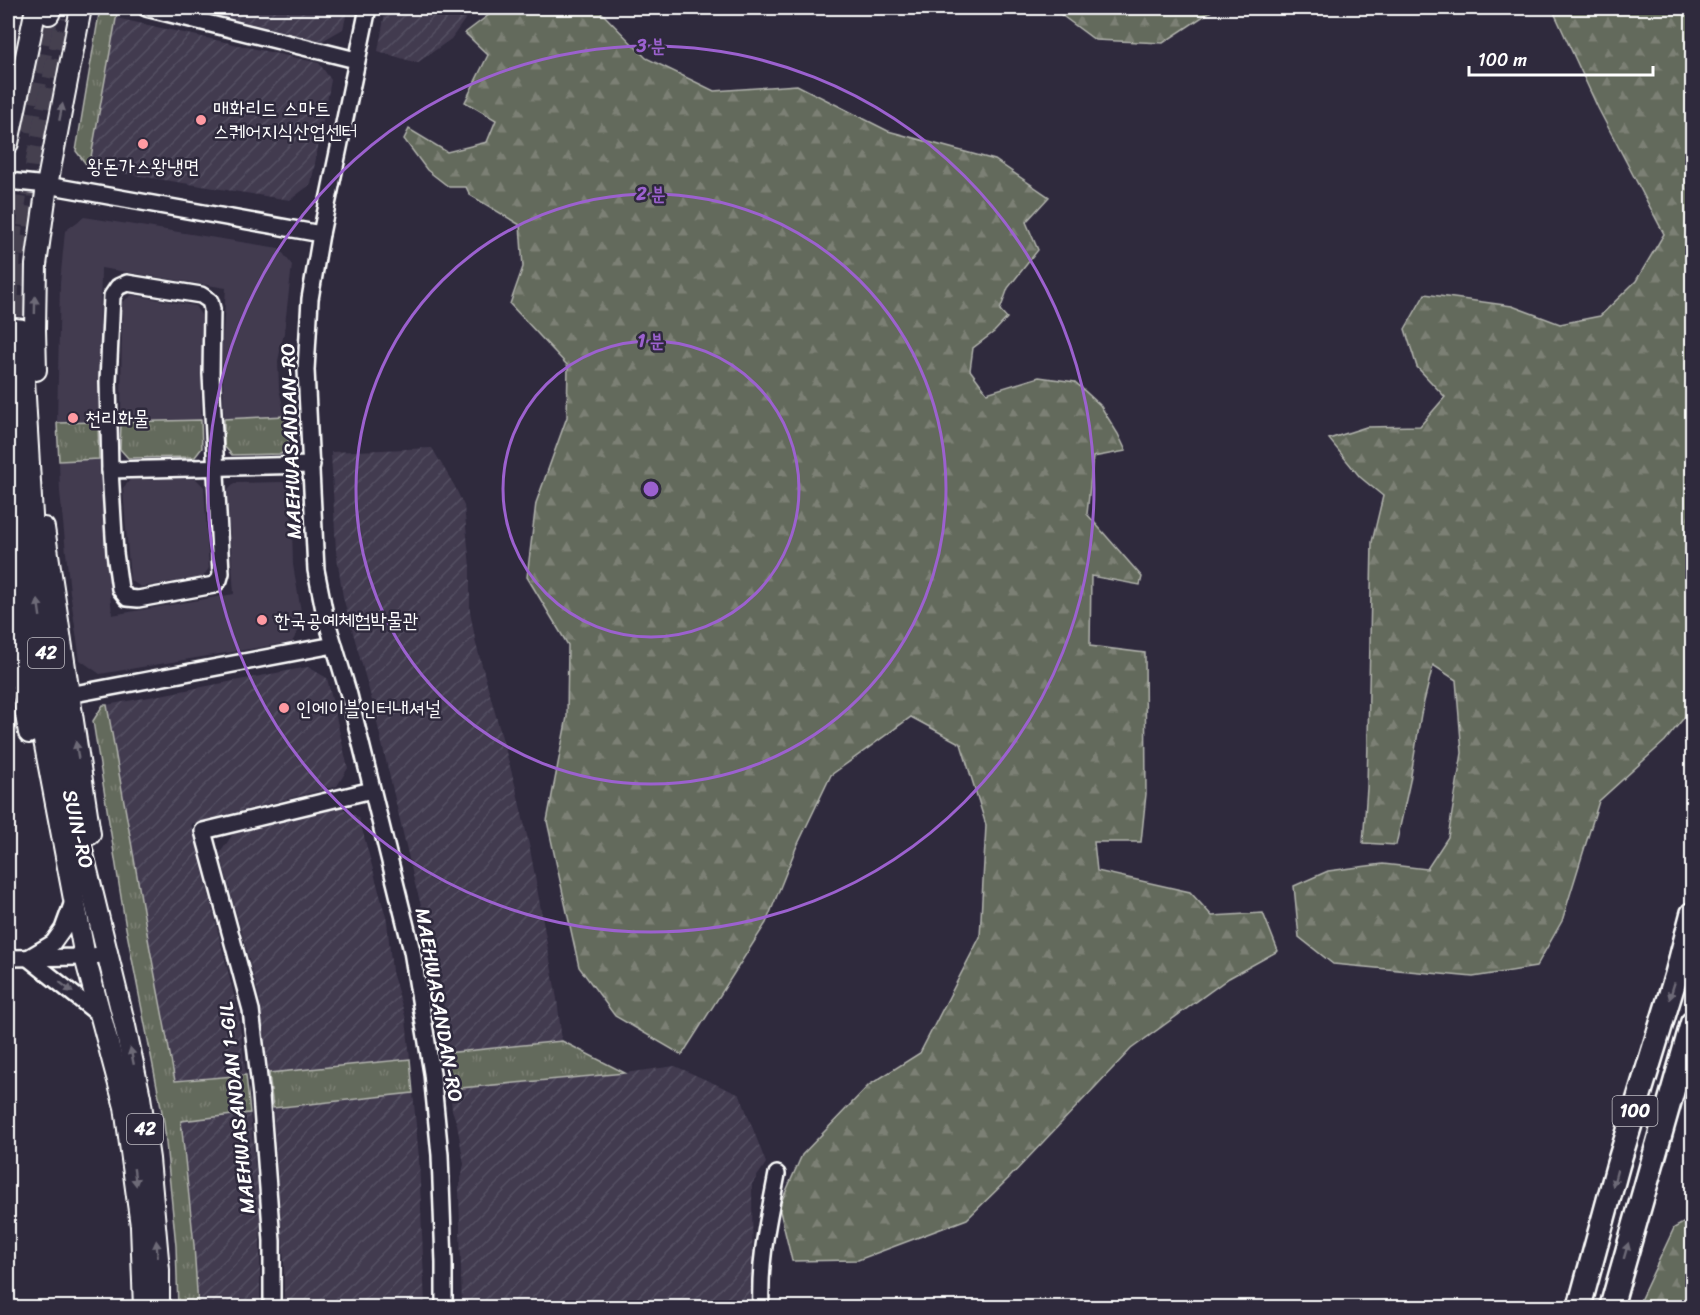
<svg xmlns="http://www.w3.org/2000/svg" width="1700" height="1315" font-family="Sriracha,'Poor Story',sans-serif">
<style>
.built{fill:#423b50}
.industrial{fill:url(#industrial-furrows)}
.grass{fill:url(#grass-tufts);stroke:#b2b4ae;stroke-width:1.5}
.forest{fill:url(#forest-firs);stroke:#b2b4ae;stroke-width:1.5}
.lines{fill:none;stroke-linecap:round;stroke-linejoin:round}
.major-tunnel{stroke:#443f50;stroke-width:20;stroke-dasharray:20 10;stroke-linecap:butt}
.minor-casing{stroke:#fff;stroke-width:20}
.major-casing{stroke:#fff;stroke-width:24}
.highway-casing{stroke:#fff;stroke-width:27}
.minor{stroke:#2f2a3d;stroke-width:15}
.major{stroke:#2f2a3d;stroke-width:20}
.highway{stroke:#2f2a3d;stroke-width:22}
.oneway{fill:#6d6a77}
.ring{fill:none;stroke:#9c61cf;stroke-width:3}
.poi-dot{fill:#ff9aa2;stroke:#2f2a3d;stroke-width:2}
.labels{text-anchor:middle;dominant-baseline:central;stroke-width:5;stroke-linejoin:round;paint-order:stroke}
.shield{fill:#2f2a3d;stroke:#c1bfc5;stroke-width:1.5}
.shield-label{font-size:18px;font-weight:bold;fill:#fff}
.poi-label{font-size:20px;fill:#fff;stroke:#2f2a3d;text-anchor:start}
.street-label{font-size:20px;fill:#fff;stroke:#2f2a3d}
.centre{fill:#9c61cf;stroke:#2f2a3d;stroke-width:3}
.ring-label{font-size:18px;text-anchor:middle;font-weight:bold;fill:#9c61cf;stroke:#2f2a3d;stroke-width:5;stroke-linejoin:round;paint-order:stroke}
</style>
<defs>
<pattern id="industrial-furrows" width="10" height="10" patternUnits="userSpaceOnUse" patternTransform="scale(1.5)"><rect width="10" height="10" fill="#423b50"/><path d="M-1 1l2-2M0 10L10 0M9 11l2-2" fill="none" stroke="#554f62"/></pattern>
<pattern id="grass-tufts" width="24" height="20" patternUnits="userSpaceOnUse" patternTransform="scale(1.5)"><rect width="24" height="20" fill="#646a5c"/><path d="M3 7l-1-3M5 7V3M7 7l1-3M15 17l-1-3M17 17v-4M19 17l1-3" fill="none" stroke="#7b8074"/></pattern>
<pattern id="forest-firs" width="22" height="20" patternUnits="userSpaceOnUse" patternTransform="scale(1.5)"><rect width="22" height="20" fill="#646a5c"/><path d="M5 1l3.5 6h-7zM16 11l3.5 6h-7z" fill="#7b8074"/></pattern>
</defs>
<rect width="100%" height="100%" fill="#2f2a3d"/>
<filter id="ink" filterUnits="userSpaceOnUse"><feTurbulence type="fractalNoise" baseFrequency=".0167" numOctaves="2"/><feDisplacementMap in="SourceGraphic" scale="12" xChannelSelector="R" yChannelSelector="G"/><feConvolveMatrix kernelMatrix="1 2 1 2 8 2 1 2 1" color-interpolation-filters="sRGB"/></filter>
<g filter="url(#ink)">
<g class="built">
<path d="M84,217l195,31 13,17 -8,68 -6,28 1,28 6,27 -61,3 -2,-73 4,-58 -125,-20 -3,154 -41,1 3,-140 5,-52z"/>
<path d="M132,295l63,11 6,9v105l-80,2 1,-120z"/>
<path d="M99,459l13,156 122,-21 -7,-103 8,-8 48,-1 8,9 2,74 10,58 -11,19 -192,32 -20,-14 -10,-68 -10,-100 -1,-31z"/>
<path d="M195,478l9,9 5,81 -6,9 -62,10 -11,-7 -7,-92 7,-8z"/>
</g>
<g class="industrial">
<path d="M191,8h157l-5,21 -21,12z"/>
<path d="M386,8h87l-22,31 -34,24 -39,-12z"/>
<path d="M116,18l203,45 12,17 -20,104 -21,16 -201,-32z"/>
<path d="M432,448l22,37 10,21 6,61v44l6,33 40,144 14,61 27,150 5,42 -116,12 -3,-52 -6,-40 -22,-77 -44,-187 -28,-100 -7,-46 -5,-99z"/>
<path d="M308,667l19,11 21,90 -11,18 -146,38 47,187 8,64 -71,6 -26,-137 -42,-239z"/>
<path d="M339,806l20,12 28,103 5,51 14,47 4,40 -141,14 -9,-73 -40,-147 13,-19z"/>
<path d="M675,1066l65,29 26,68 -14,21 1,123h-291l-3,-119 5,-24 -7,-40 -5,-14 -2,-21 175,-16z"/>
<path d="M413,1093l6,65 6,149h-141v-43l-11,-156z"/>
<path d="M250,1113l10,102v92h-62l-4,-62 -13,-125z"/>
</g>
<g class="grass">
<path d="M100,8h18l-29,160 -13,-17z"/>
<path d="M285,416l4,28 -8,10 -49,1 -8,-9v-27z"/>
<path d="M201,420l1,28 -7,9 -67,1 -8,-9 1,-27z"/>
<path d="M98,422l1,37 -40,2 -2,-38z"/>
<path d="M103,705h4l42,239 26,137 71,-6 4,38 -69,8 13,124 4,62h-20l-2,-61 -12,-124 -38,-194 -33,-207z"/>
<path d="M562,1041l63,32 -175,16 -4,-36z"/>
<path d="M410,1059l3,34 -140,15 -4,-35z"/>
</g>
<g class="forest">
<path d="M498,8h99l49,50 68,33 83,-6 91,46 107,29 54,37 -23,25 12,28 -30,38 -8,22 7,8 -13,14 -21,16 -3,22 17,23 52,-16 36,5 25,23 18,29 8,17 -33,6 -6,57 55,63 -2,8 -49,-9 -1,70 55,7 1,141 -5,48h-47l3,29 93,21 22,24 51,-3 15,38 -49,27 -98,71 -122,129 -42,41 -109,41 -66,1 -13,-54 23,-52 67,-70 51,-32 60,-116 6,-112 -25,-81 -50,-27 -80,58 -35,73 -30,75 -84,132 -67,-39 -36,-49 -32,-146 20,-104 1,-72 -41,-68 9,-74 31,-86 1,-51 -58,-62 13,-37 -3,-42 -50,-30 -4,-8h-17l-22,-17 -23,-31 5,-10 38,23 40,-10 9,-22 -31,-18 23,-47 -23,-22z"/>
<path d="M1052,8h164l-53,35 -68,-3z"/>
<path d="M1552,8h140v700l-27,33 -66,60 -37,120 -26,46 -63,10 -140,-13 -34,-27 -5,-51 34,-15 55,-7 44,5 21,-32 14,-84 -6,-73 -23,-15 -12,49 -11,67 -14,64 -33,-2 4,-55 5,-246 11,-46 -23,-19 -31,-38 37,-12 54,-1 25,-29 -28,-30 -12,-38 20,-35 87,12 48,18 40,-8 36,-35 28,-47 -66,-126z"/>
<path d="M1692,1218v89h-55l37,-79z"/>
</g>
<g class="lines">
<g class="major-tunnel">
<path d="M28,132l21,-118"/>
<path d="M8,306l4,-74 8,-59"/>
<path d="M22,346v-86l14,-101 29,-141"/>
</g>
<defs>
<g id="minor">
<path d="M146,8l210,52"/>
<path d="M368,8l-47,226 -11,65 -4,71 10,200 9,45 24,80 63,256 20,122 8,82 4,108v45"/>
<path d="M8,181l39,4 274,49"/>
<path d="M127,283l74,12 9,6 2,8 -1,65 10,199 -2,7 -5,5 -76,14 -11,-1 -7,-9 -5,-36 -5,-83 -2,-89 4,-85 6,-9z"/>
<path d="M110,470l202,-5"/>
<path d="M69,695l265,-50"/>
<path d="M8,958l77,-1 23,-3"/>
<path d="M28,958l74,59"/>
<path d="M28,958l25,-15 10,-14 11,-30"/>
<path d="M272,1308v-67l-11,-146 -10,-85 -48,-179 169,-41"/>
<path d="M761,1308c-2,-49 7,-87 16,-134"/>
</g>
<g id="major">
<path d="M49,14l2,-6"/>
<path d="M8,143l28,-135"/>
<path d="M8,330c11,-3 19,0 27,8"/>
<path d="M22,346l14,237 26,176 14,66 49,201 15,71 9,62 10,111v38"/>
<path d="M8,353l13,239 22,143 42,222 40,150 16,119 3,82"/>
<path d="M36,370l-1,-40 1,-65 11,-80 34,-177"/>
<path d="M44,528l46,306"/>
<path d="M8,605l21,128"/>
</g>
<g id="highway">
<path d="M1579,1308l39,-143 58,-189 16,-62"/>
<path d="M1611,1308l81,-285"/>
</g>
</defs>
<use href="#minor" class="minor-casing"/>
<use href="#major" class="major-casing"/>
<use href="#highway" class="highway-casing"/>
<use href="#minor" class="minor"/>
<use href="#major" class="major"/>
<use href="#highway" class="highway"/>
</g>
<defs><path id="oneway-solid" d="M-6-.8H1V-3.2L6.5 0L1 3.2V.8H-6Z" transform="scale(1.5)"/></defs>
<g class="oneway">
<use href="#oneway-solid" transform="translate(61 112) rotate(-79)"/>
<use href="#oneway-solid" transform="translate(35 305) rotate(-89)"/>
<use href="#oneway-solid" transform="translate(39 608) rotate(-98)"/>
<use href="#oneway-solid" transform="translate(77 750) rotate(-99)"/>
<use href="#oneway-solid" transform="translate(66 987) rotate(38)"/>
<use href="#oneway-solid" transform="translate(1672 991) rotate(107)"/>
<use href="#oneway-solid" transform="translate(132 1056) rotate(-102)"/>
<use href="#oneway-solid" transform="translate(135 1177) rotate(82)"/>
<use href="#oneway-solid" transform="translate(1615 1178) rotate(105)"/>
<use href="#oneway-solid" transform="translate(157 1249) rotate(-95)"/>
<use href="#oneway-solid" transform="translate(1626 1251) rotate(-74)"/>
</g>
</g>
<g class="ring">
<circle cx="651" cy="489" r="148"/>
<circle cx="651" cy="489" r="295"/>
<circle cx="651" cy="489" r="443"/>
</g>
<g class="poi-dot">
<circle cx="201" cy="120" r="6"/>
<circle cx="143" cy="144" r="6"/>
<circle cx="73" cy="418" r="6"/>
<circle cx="262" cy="620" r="6"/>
<circle cx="284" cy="708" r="6"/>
</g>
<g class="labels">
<g class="shield">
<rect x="28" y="638" width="36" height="30" rx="4.5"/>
<rect x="1612.5" y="1096" width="45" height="30" rx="4.5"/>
<rect x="127" y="1114" width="36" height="30" rx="4.5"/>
</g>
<g class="shield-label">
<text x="46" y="653">42</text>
<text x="1635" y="1111">100</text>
<text x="145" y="1129">42</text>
</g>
<g class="poi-label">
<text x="213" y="108">매화리드 스마트<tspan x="213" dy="23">스퀘어지식산업센터</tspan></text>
<text x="143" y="166" text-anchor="middle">왕돈가스왕냉면</text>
<text x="85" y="418">천리화물</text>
<text x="274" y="620">한국공예체험박물관</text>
<text x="296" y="708">인에이블인터내셔널</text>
</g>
<g class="street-label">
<text transform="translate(291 441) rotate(-92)">MAEHWASANDAN-RO</text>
<text transform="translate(78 829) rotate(77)">SUIN-RO</text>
<text transform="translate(439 1005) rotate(80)">MAEHWASANDAN-RO</text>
<text transform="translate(237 1108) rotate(-96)">MAEHWASANDAN 1-GIL</text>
</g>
</g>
<circle cx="651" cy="489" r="9" class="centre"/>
<g class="ring-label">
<text x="651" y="52">3 분</text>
<text x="651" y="200">2 분</text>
<text x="651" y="347">1 분</text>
</g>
<rect width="1700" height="1315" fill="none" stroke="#2f2a3d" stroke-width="30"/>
<rect x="15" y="15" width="1670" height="1285" fill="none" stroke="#fff" stroke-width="2" filter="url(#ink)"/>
<path d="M1469 66v9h184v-9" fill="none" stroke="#ffffff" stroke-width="3"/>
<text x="1478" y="66" font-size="18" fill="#ffffff" stroke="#2f2a3d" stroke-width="4.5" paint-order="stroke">100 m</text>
</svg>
